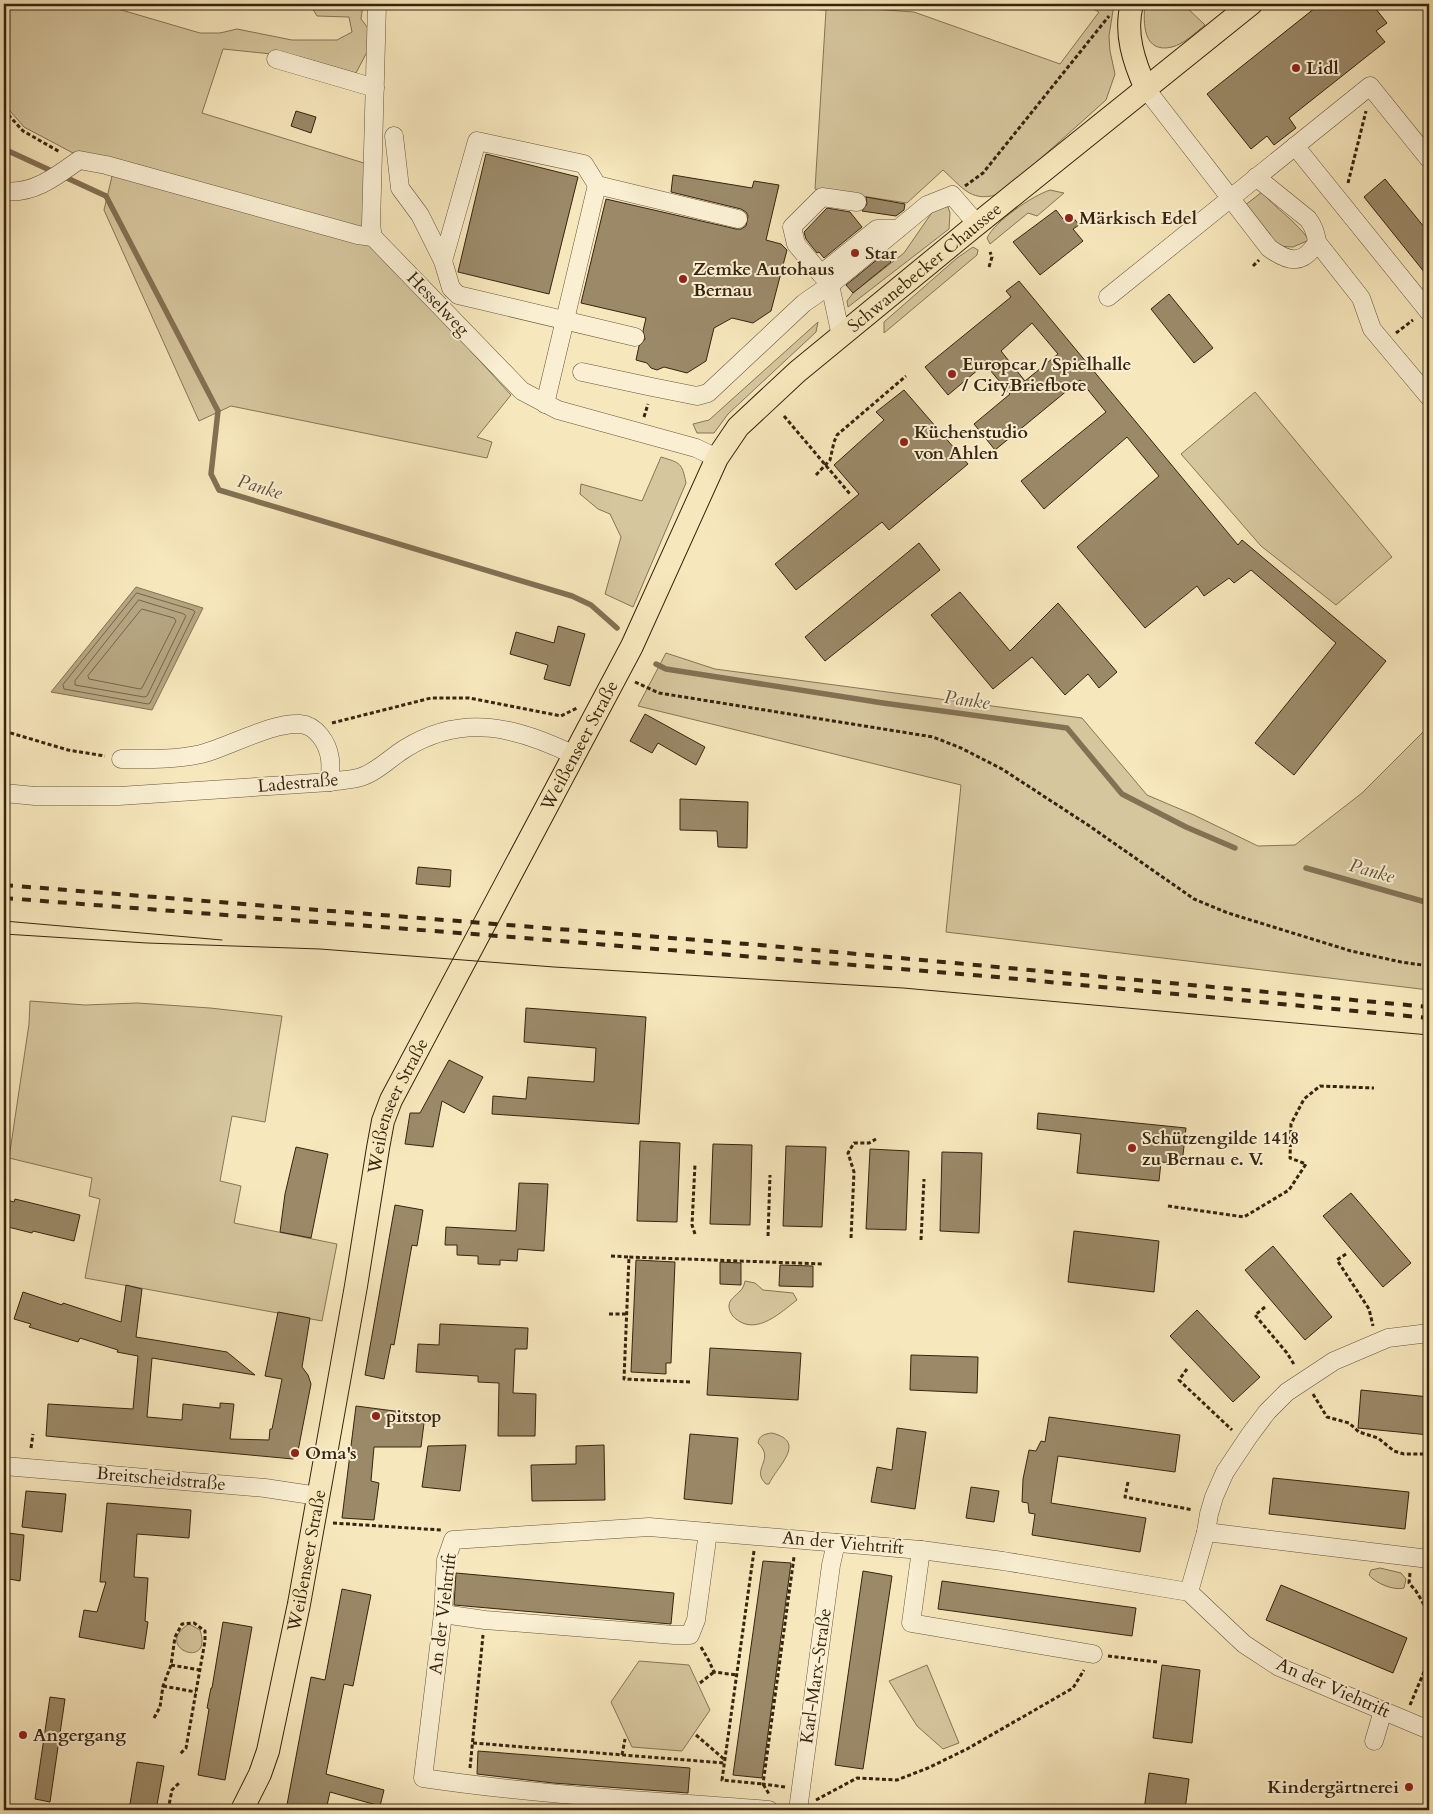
<svg xmlns="http://www.w3.org/2000/svg" width="1433" height="1814" font-family="Cardo,serif">
<style>
.green{fill:#d6c69e;stroke:#867556}
.water{fill:#b6a581;stroke:#837153}
.lines{fill:none;stroke-linecap:round;stroke-linejoin:round}
.shore{stroke:#766448;stroke-width:1}
.stream{stroke:#837153;stroke-width:5.5}
.building{fill:#9b8968;stroke:#37240e;fill-rule:evenodd}
.minor-casing{stroke:#67553a;stroke-width:19}
.major-casing{stroke:#37240e;stroke-width:24}
.path{stroke:#37240e;stroke-width:3;stroke-dasharray:4 2.5;stroke-linecap:butt}
.minor{stroke:#faefd3;stroke-width:18}
.major{stroke:#f7e7bc;stroke-width:22}
.tram{stroke:#37240e;stroke-width:1}
.rail{stroke:#37240e;stroke-width:4;stroke-dasharray:9 9;stroke-linecap:butt}
.poi-dot{fill:#8f2418;stroke:#faefd3;stroke-width:2}
.labels{text-anchor:middle;dominant-baseline:central;stroke-width:4;stroke-linejoin:round;paint-order:stroke}
.poi-label{font-size:18px;font-weight:bold;fill:#37240e;stroke:#faefd3;text-anchor:start}
.street-label{font-size:18px;fill:#37240e;stroke:#faefd3}
.water-label{font-size:19px;font-style:italic;fill:#635136;stroke:#faefd3}
</style>
<rect width="100%" height="100%" fill="#f7e7bc"/>
<filter id="stains"><feTurbulence type="fractalNoise" baseFrequency=".004" numOctaves="4"/><feColorMatrix values="0 0 0 0 .2 0 0 0 0 .09 0 0 0 0 .02 0 0 0 .5 -.17"/></filter>
<radialGradient id="worn" r=".72"><stop offset=".6" stop-color="#630" stop-opacity="0"/><stop offset="1" stop-color="#630" stop-opacity=".3"/></radialGradient>
<g class="green">
<path d="M4,4h97l99,29h20l17,-4 55,11h45l15,-8 -3,-15 -32,-1 -7,-12h53l-2,15 10,13 -2,16 -13,25 -55,-16 -78,-8 -21,64 165,51 -2,58 -4,6 -288,-75 -49,-26 -20,-23z"/>
<path d="M709,4h91l114,8 146,52 39,-52 -16,-8h31l-5,32 1,15 5,23 -9,26 -104,93c-30,11 -38,-4 -59,-23l-36,33 -92,-14 11,-179z"/>
<path d="M1145,4h38l22,21c-9,7 -21,19 -33,22 -29,7 -29,-24 -27,-43z"/>
<path d="M113,172l263,75 135,148 -34,42 15,5 -5,16 -256,-52 -32,15 -95,-211z"/>
<path d="M1050,190l14,3 -27,23 -9,-3 -38,31 -3,-6c8,-17 45,-42 63,-48z"/>
<path d="M1262,192c15,18 33,28 47,48l-16,7 -15,-1 -34,-40z"/>
<path d="M942,206l6,1 2,6 -1,16 -101,78 -1,-6 6,-8 51,-40 31,-45z"/>
<path d="M973,247l5,3 -1,5 -93,78v-11l73,-64z"/>
<path d="M818,322l-2,10 -88,82 -14,19h-17l-4,-9 16,-4z"/>
<path d="M1255,392l137,165 -56,48 -75,-59 -80,-92z"/>
<path d="M661,457c20,6 21,6 25,26l-53,124 -28,-13 16,-57 -11,-23 -12,-5 -18,-15 1,-10 61,17z"/>
<path d="M666,653l49,16 367,49 65,77 47,20 64,31 37,-1 67,-52 67,-67v264l-483,-58 15,-147 -323,-79z"/>
<path d="M30,1001l55,4 52,-2 73,5 72,8 -17,106 -33,-6 -12,65 21,5 -7,37 103,21 -15,77 -237,-43 15,-79 -11,-3 3,-18 -83,-20 20,-134z"/>
<path d="M745,1281l10,2 8,7 30,3 4,7c-16,12 -40,36 -61,19 -4,-3 -7,-8 -7,-13 0,-7 7,-10 11,-15 3,-2 4,-6 5,-10z"/>
<path d="M772,1433c36,9 5,33 -3,51h-3c-16,-15 10,-24 -8,-41 1,-8 7,-9 14,-10z"/>
<path d="M1380,1568l21,5 5,6 -2,9c-10,3 -29,-5 -35,-13l2,-5z"/>
<path d="M189,1624l11,6c14,42 -49,17 -11,-6z"/>
<path d="M639,1661l50,4 21,45 -28,41 -50,-4 -21,-45z"/>
<path d="M927,1665l32,78 -16,6 -26,-23 -28,-45z"/>
</g>
<path class="water" d="M136,587l67,21 -51,102 -101,-18z"/>
<g class="lines">
<g class="shore">
<path d="M137,593l56,17 2,2 -45,91 -2,1 -84,-15 -1,-4z"/>
<path d="M139,600l45,14 2,2 -39,80 -3,1 -69,-12v-4z"/>
<path d="M142,609l32,9 2,3 -34,67 -2,1 -51,-10 -1,-3z"/>
</g>
<g class="stream">
<path d="M4,149l102,47 112,215 -7,63 8,16 353,106 19,9 26,23"/>
<path d="M656,664l10,5 217,34 184,25 55,66 64,33 49,21"/>
<path d="M1306,868l123,35"/>
</g>
</g>
<g class="building">
<path d="M1320,4h52l15,19 -11,8 9,11 -96,76 7,10 -22,17 -7,-9 -16,13 -44,-55z"/>
<path d="M296,111l20,6 -5,16 -20,-7z"/>
<path d="M486,154l92,23 -29,117 -91,-22z"/>
<path d="M673,175l79,13 2,-7 25,4 -13,55 15,4 6,6 -16,61 -18,12 -21,-5 -18,10 -8,33 -19,12 -23,-6 -7,3 -6,-2 -4,-5 -11,-3 3,-14 6,-7 -2,-8 3,-13 -65,-15 25,-104 130,30h5l5,-3 2,-10 -2,-4 -5,-3 -70,-17z"/>
<path d="M1385,179l44,54v45l-65,-81z"/>
<path d="M866,197l39,7 -1,6 -8,6 -34,-5 5,-7z"/>
<path d="M827,208l23,4 12,15 -38,31 -5,-6 -2,1 -11,-14 -2,-7z"/>
<path d="M1056,210l7,9 7,-6 9,12 -6,4 10,12 -43,34 -27,-33z"/>
<path d="M884,254l7,8 -38,31 -7,-8z"/>
<path d="M1019,281l219,264 4,-5 144,121 -92,114 -39,-32 81,-100 -85,-73 -17,13 -5,-5 -25,18 -7,-10 -52,42 -68,-81 82,-71 -32,-39 -83,72 -23,-28 85,-69 -26,-32 -85,70 -21,-26 36,-30 -25,-30 -37,31 -23,-28 86,-70 -5,-6zM1032,323l26,31 -33,27 -24,-30z"/>
<path d="M1169,294l44,54 -19,15 -43,-54z"/>
<path d="M904,390l64,74 -79,66 -7,-8 -86,68 -21,-26 84,-70 -25,-29 50,-45 -8,-8z"/>
<path d="M919,543l21,27 -115,91 -20,-24z"/>
<path d="M960,592l50,59 48,-48 59,69 -18,16 -11,-14 -23,21 -33,-38 -39,32 -62,-74z"/>
<path d="M558,626l27,8 -15,52 -26,-7 4,-14 -38,-11 6,-22 38,11z"/>
<path d="M645,714l60,33 -9,18 -38,-22 -6,10 -22,-12z"/>
<path d="M680,799l68,3 -1,46 -29,-1 -1,-16 -37,-1z"/>
<path d="M418,867l33,3 -1,17 -34,-3z"/>
<path d="M526,1008l120,9 -7,107 -147,-10 1,-18 33,3 2,-22 66,5 2,-34 -72,-6z"/>
<path d="M449,1060l34,17 -19,36 -22,-12 -9,46 -28,-3 5,-31h10z"/>
<path d="M1038,1113l148,15 -4,36 -21,-2 -2,19 -82,-8 4,-39 -44,-5z"/>
<path d="M640,1141l40,2 -3,79 -40,-1z"/>
<path d="M713,1144l39,1 -2,80 -40,-1z"/>
<path d="M786,1146l40,1 -4,80 -39,-1z"/>
<path d="M296,1147l32,7 -17,84 -31,-6 5,-38z"/>
<path d="M870,1149l39,2 -3,79 -40,-1z"/>
<path d="M942,1152l40,1 -3,80 -39,-2z"/>
<path d="M519,1183l29,1 -4,67 -26,-2 -1,12 -17,-1v5l-22,-1v-8l-21,-1v-10h-12l1,-18 70,4z"/>
<path d="M1351,1193l60,70 -28,24 -60,-71z"/>
<path d="M4,1199l10,3 1,-3 65,16 -6,26 -41,-10 -1,2 -28,-7z"/>
<path d="M395,1205l28,5 -6,36 -5,-1 -18,100 -3,-1 -7,35 -19,-4z"/>
<path d="M1074,1231l85,10 -5,51 -86,-10z"/>
<path d="M1273,1246l59,71 -27,23 -60,-70z"/>
<path d="M636,1260l39,2 -4,101h-5v11l-35,-2z"/>
<path d="M720,1262l21,1v22l-21,-1z"/>
<path d="M780,1265l33,1v21l-34,-1z"/>
<path d="M126,1285l16,4 -6,48 91,15 28,23 -103,-17 -5,59 35,3 1,-16 37,4v-5l14,1 -4,35 39,1 1,-11h2l10,-50 -17,-3 13,-64 32,6 -8,49 6,8 3,9 -14,72 -4,3 -247,-23 2,-32 85,5 5,-53 -21,-4 1,-2 -38,-12 -2,4 -49,-15 2,-3 -17,-5 9,-27 39,13 1,-2 58,19z"/>
<path d="M1197,1310l63,67 -27,25 -63,-66z"/>
<path d="M440,1324l88,4 -1,21h-12l-2,44 23,1 -1,42h-37l1,-53 -21,-1v-6l-62,-4 2,-28 21,1z"/>
<path d="M710,1348l91,5 -3,47 -91,-5z"/>
<path d="M911,1355l67,2 -1,36 -67,-3z"/>
<path d="M1361,1390l68,7v38l-71,-7z"/>
<path d="M356,1406l69,9 -4,32h-47l-3,34 8,2 -5,37 -32,-2z"/>
<path d="M1049,1417l131,18 -5,37 -117,-16 -7,47 95,15 -6,34 -108,-17 3,-21 -6,-1 -1,-10 -6,-1 1,-23 6,-29 7,1 5,-10 4,1z"/>
<path d="M897,1428l29,4 -11,77 -44,-7 6,-35 15,3z"/>
<path d="M690,1434l48,4 -6,66 -48,-5z"/>
<path d="M466,1445l-6,46 -38,-4 6,-41z"/>
<path d="M604,1445l1,55 -73,1 -1,-36 45,-1v-18z"/>
<path d="M1273,1478l136,14 -4,37 -136,-15z"/>
<path d="M971,1487l28,4 -5,31 -28,-4z"/>
<path d="M26,1491l40,3 -4,38 -40,-5z"/>
<path d="M107,1503l84,7 -2,28 -52,-4 -3,43 14,1 -3,43 3,1 -4,27 -65,-12 5,-27 13,2 9,-30h-6z"/>
<path d="M8,1533l16,2 -4,46 -16,-3z"/>
<path d="M763,1561l28,2 -29,215 -29,-3z"/>
<path d="M863,1571l29,5 -29,193 -28,-4z"/>
<path d="M456,1573l218,20 -3,31 -217,-19z"/>
<path d="M942,1581l194,27 -4,28 -194,-27z"/>
<path d="M1281,1585l126,53 -14,35 -127,-53z"/>
<path d="M342,1589l29,6 -18,91 -9,-2 -18,90 58,16 -4,16 -50,-14 -4,18h-40l25,-133 14,3z"/>
<path d="M223,1622l29,5 -27,153 -27,-5 11,-66 -2,-1 4,-20h1z"/>
<path d="M1162,1665l38,5 -8,73 -39,-5z"/>
<path d="M50,1697l15,2 -15,103 -15,-3z"/>
<path d="M478,1751l212,17 -2,25 -135,-10 -76,-9z"/>
<path d="M137,1762l27,4 -8,44h-27z"/>
<path d="M1149,1773l40,6 -4,31h-41z"/>
</g>
<g class="lines">
<defs>
<g id="minor">
<path d="M377,4l-6,221 2,12 149,154 36,19 138,38 21,10"/>
<path d="M276,59l99,29"/>
<path d="M1146,89l123,159c19,14 34,18 48,-6 -1,-9 -3,-15 -9,-23l-52,-42"/>
<path d="M394,136l6,52 20,27 23,46 34,-120 107,23 13,21"/>
<path d="M1295,146l134,166"/>
<path d="M4,191c28,4 53,-15 75,-31l27,5 252,70 15,2"/>
<path d="M1317,242l44,56 11,31 57,68"/>
<path d="M443,261l8,27 7,7 177,42"/>
<path d="M821,274l56,-45h21"/>
<path d="M1108,297l262,-211 59,73"/>
<path d="M841,336l-11,-51 -34,-41 -4,-17 30,-30 35,5"/>
<path d="M582,372l70,15 45,9 11,-3 96,-90 26,-18 97,-80 25,-10 25,29"/>
<path d="M545,404l52,-219 141,34"/>
<path d="M121,759c27,0 53,1 80,-5 28,-7 71,-32 99,-30 16,1 28,19 30,35 1,7 0,15 0,23"/>
<path d="M4,793l31,3h84l211,-14c10,-2 22,-2 31,-5 16,-5 30,-20 45,-29 57,-35 111,-21 168,7"/>
<path d="M4,1466l261,22 53,8"/>
<path d="M1206,1532l223,27"/>
<path d="M921,1550l-10,73 182,31"/>
<path d="M1189,1592l17,-60 3,-18 5,-17 11,-25 24,-36 18,-24 20,-20 47,-31 54,-23 41,-5"/>
<path d="M443,1614l42,6 189,15h16l6,-15 12,-88"/>
<path d="M1374,1741l9,-30"/>
<path d="M769,1810c-116,-9 -231,-15 -346,-32l20,-164 3,-54 7,-20 196,-13 272,23 82,11 186,31 55,52 35,23 150,63"/>
<path d="M798,1810l33,-245 5,-22"/>
</g>
<g id="major">
<path d="M1132,4c-8,29 2,58 14,85"/>
<path id="s1" d="M242,1810l18,-36 8,-23 31,-147 57,-318 22,-138 5,-27 8,-21 241,-454 85,-188 21,-31 59,-55 174,-143 280,-225"/>
</g>
</defs>
<use href="#minor" class="minor-casing"/>
<use href="#major" class="major-casing"/>
<g class="path">
<path d="M4,110l19,21 37,21"/>
<path d="M1348,183l18,-72"/>
<path d="M965,186l18,-13 126,-157"/>
<path d="M1253,266l6,-6"/>
<path d="M989,267l3,-10 -2,-5"/>
<path d="M1396,333l17,-13"/>
<path d="M784,416l66,78"/>
<path d="M644,417l4,-13"/>
<path d="M816,475l14,-15 4,-18 3,-7 69,-59"/>
<path d="M635,682l24,11 274,44 28,11 41,21 86,56 106,74 34,14 123,38 50,11 28,4"/>
<path d="M332,723l99,-25h38l92,18 16,-8"/>
<path d="M4,731l64,19 37,6"/>
<path d="M1168,1206l76,11 45,-27 17,-26 -16,-6 1,-34 13,-25 16,-13 54,2"/>
<path d="M695,1234l-3,-9 3,-61"/>
<path d="M768,1236l2,-61"/>
<path d="M851,1238l3,-66 -6,-19 6,-10h15l7,-4"/>
<path d="M921,1240l3,-61"/>
<path d="M1346,1254l-9,6 32,49 4,17"/>
<path d="M611,1256l18,1"/>
<path d="M1265,1307l-10,8 32,38 8,13"/>
<path d="M609,1314h17"/>
<path d="M1187,1369l-8,11 53,50"/>
<path d="M690,1382l-66,-3 5,-122 194,7"/>
<path d="M1313,1394l14,23 22,6 10,9 19,6 16,13 10,3h25"/>
<path d="M31,1448l2,-14"/>
<path d="M1427,1454l1,-10"/>
<path d="M1128,1482l-3,15 68,13"/>
<path d="M333,1523l108,7"/>
<path d="M754,1551l-32,229 41,4 6,10"/>
<path d="M1410,1573l-1,10 7,8 13,22"/>
<path d="M701,1647l8,14 5,11 23,3"/>
<path d="M1108,1656l49,6"/>
<path d="M171,1665l29,5"/>
<path d="M700,1683l14,-11"/>
<path d="M163,1686l33,6"/>
<path d="M1410,1705l19,-45"/>
<path d="M154,1718l6,-11 3,-21 8,-21 4,-28 7,-13 12,-1 11,8v10l-19,107 -6,6"/>
<path d="M696,1735l29,25"/>
<path d="M473,1743l251,20"/>
<path d="M622,1755l3,-16"/>
<path d="M470,1768l13,-133"/>
<path d="M785,1787l-22,-3 31,-227"/>
<path d="M816,1800l41,-22 40,2 31,-12 39,-19 106,-61 11,-18"/>
<path d="M168,1810l4,-20 7,-7"/>
</g>
<use href="#minor" class="minor"/>
<use href="#major" class="major"/>
<g class="tram">
<path d="M4,921l218,19"/>
<path d="M4,934l143,9 173,6 234,18 349,21 526,47"/>
</g>
<g class="rail">
<path d="M4,885l756,60 669,62"/>
<path d="M4,898l495,38 487,40 443,42"/>
</g>
</g>
<g class="poi-dot">
<circle cx="1296" cy="68" r="5"/>
<circle cx="1069" cy="218" r="5"/>
<circle cx="855" cy="253" r="5"/>
<circle cx="683" cy="279" r="5"/>
<circle cx="952" cy="374" r="5"/>
<circle cx="904" cy="442" r="5"/>
<circle cx="1132" cy="1148" r="5"/>
<circle cx="376" cy="1416" r="5"/>
<circle cx="295" cy="1453" r="5"/>
<circle cx="23" cy="1735" r="5"/>
<circle cx="1409" cy="1787" r="5"/>
</g>
<g class="labels">
<g class="poi-label">
<text x="1306" y="68">Lidl</text>
<text x="1079" y="218">Märkisch Edel</text>
<text x="865" y="253">Star</text>
<text x="693" y="269">Zemke Autohaus<tspan x="693" dy="21">Bernau</tspan></text>
<text x="962" y="364">Europcar / Spielhalle<tspan x="962" dy="21">/ CityBriefbote</tspan></text>
<text x="914" y="432">Küchenstudio<tspan x="914" dy="21">von Ahlen</tspan></text>
<text x="1142" y="1138">Schützengilde 1418<tspan x="1142" dy="21">zu Bernau e. V.</tspan></text>
<text x="386" y="1416">pitstop</text>
<text x="305" y="1453">Oma's</text>
<text x="33" y="1735">Angergang</text>
<text x="1399" y="1787" text-anchor="end">Kindergärtnerei</text>
</g>
<g class="street-label">
<text stroke="none"><textPath href="#s1" startOffset="1731">Schwanebecker Chaussee</textPath></text>
<text transform="translate(438 304) rotate(46)">Hesselweg</text>
<text stroke="none"><textPath href="#s1" startOffset="1129">Weißenseer Straße</textPath></text>
<text transform="translate(298 783) rotate(-5)">Ladestraße</text>
<text stroke="none"><textPath href="#s1" startOffset="724">Weißenseer Straße</textPath></text>
<text transform="translate(161 1479) rotate(5)">Breitscheidstraße</text>
<text transform="translate(843 1543) rotate(5)">An der Viehtrift</text>
<text stroke="none"><textPath href="#s1" startOffset="259">Weißenseer Straße</textPath></text>
<text transform="translate(443 1614) rotate(-83)">An der Viehtrift</text>
<text transform="translate(816 1676) rotate(-82)">Karl-Marx-Straße</text>
<text transform="translate(1333 1688) rotate(24)">An der Viehtrift</text>
</g>
<g class="water-label">
<text transform="translate(260 487) rotate(17)">Panke</text>
<text transform="translate(967 700) rotate(8)">Panke</text>
<text transform="translate(1372 871) rotate(16)">Panke</text>
</g>
</g>
<rect width="1433" height="1814" fill="none" stroke="#f7e7bc" stroke-width="20"/>
<rect x="5" y="5" width="1423" height="1804" fill="none" stroke="#37240e" stroke-width="2.5"/>
<rect x="10" y="10" width="1413" height="1794" fill="none" stroke="#37240e"/>
<rect width="100%" height="100%" filter="url(#stains)"/>
<rect width="100%" height="100%" fill="url(#worn)"/>
</svg>
